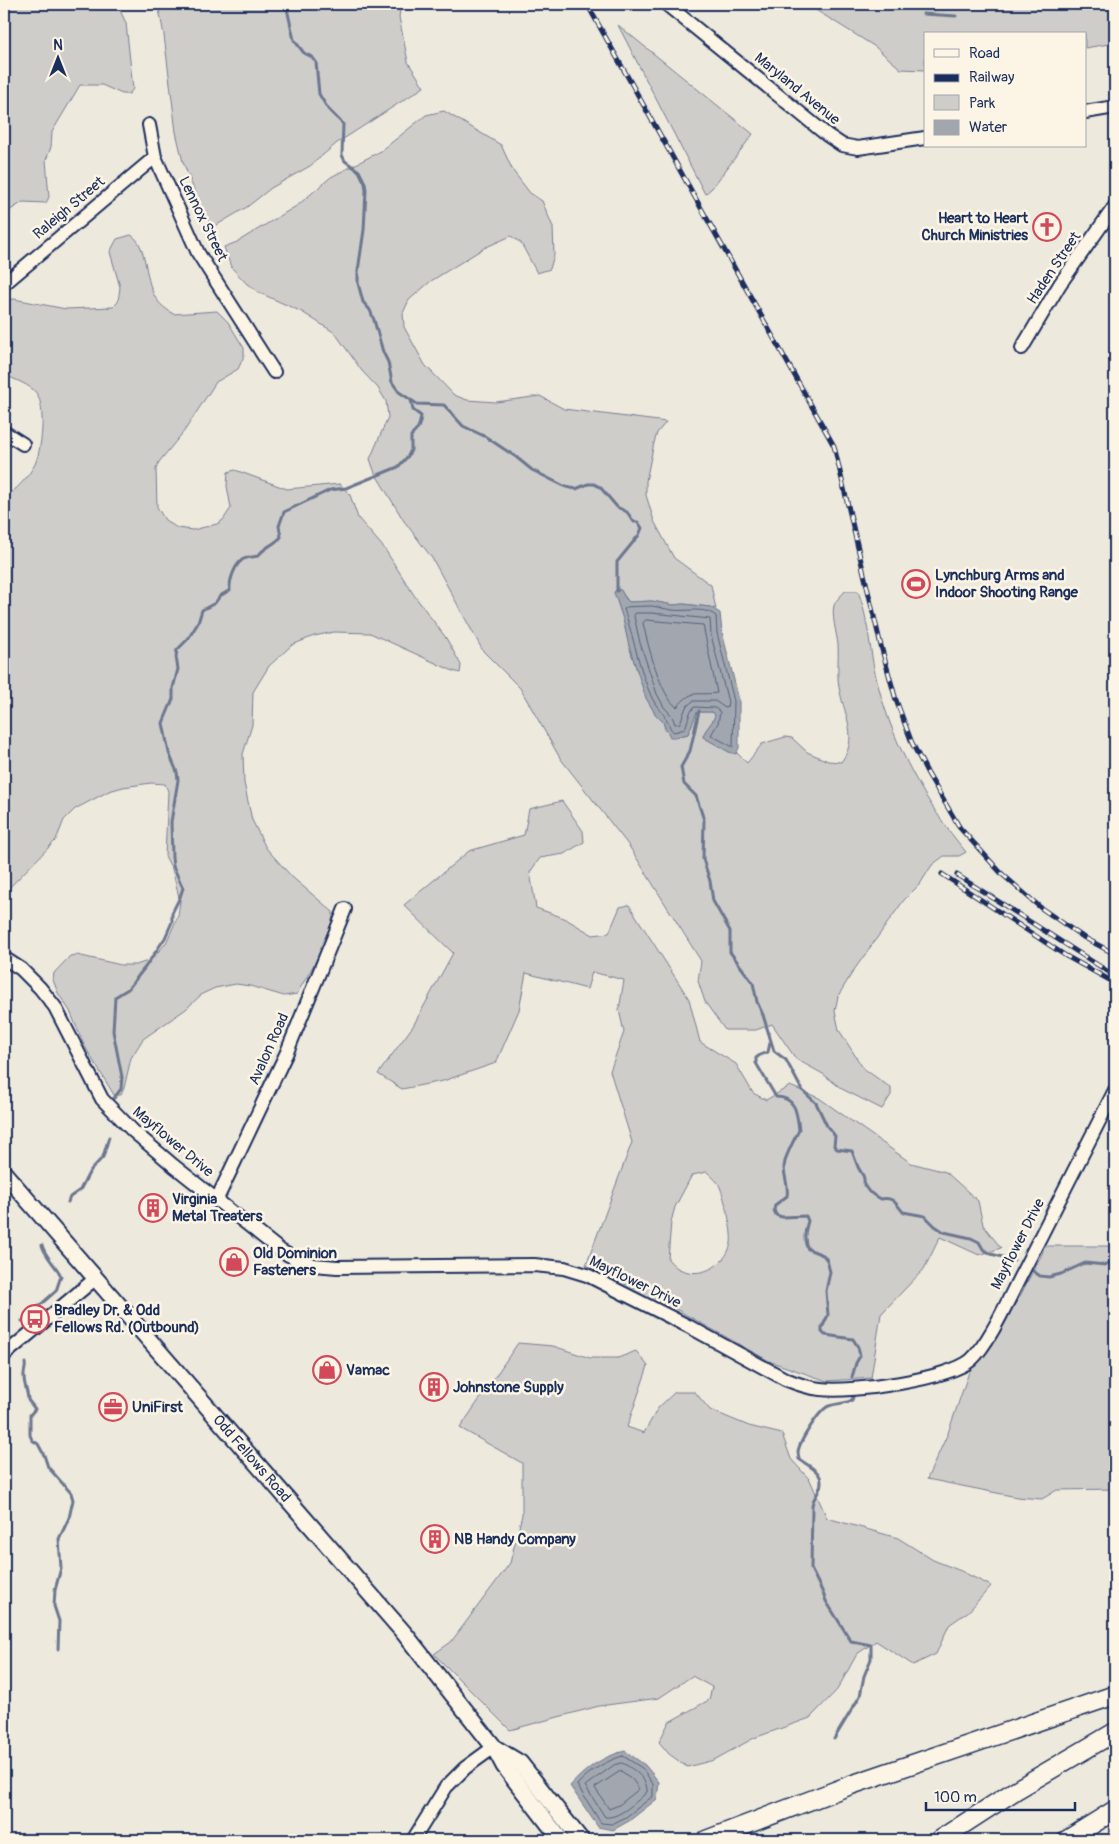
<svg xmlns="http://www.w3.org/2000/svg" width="1119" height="1844" font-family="Pangolin,sans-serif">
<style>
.green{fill:#cfcdca;stroke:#757e94;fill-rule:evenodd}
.water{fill:#a2a7af;stroke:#6c778f}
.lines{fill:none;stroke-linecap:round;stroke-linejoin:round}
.shore{stroke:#515f7e;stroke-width:1}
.stream{stroke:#6c778f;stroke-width:3}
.minor-casing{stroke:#1b2f5e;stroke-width:16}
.major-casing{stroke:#1b2f5e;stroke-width:19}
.highway-casing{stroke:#1b2f5e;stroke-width:21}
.minor{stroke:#fcf5e5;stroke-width:12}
.major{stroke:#fcf5e5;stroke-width:15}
.highway{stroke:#fcf5e5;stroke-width:18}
.rail-casing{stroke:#1b2f5e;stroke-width:5}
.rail{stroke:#fcf5e5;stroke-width:3;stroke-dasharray:9;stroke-linecap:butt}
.labels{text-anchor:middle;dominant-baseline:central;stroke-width:5;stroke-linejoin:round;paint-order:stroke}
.street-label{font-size:15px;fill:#1b2f5e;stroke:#fcf5e5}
.poi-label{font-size:15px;font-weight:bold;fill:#1b2f5e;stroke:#fcf5e5;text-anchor:start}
</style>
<rect width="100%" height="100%" fill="#eee9dd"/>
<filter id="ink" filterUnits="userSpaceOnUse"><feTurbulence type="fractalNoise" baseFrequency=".02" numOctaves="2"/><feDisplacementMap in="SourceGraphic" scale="10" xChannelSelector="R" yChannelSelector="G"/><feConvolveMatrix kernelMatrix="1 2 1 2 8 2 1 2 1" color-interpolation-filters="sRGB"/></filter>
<g filter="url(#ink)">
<path class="green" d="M4,4H117L126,23L133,89L129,94H122L102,85H80L52,132L51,147L46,160L49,197L46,203L23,202L4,214V224Z
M158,4H405L400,10L399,17L408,62L424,87L337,143L310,166L271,188L247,207L215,226L209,222L202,210L183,162L176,132L164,35Z
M806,4H1115V43L1085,48V34H925V70L901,69L874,46Z
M618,25L753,134L712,188L705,194Z
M444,111L501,145L513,171L530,193L542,201L553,227L554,255L550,269L537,273L521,243L511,236L484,248L431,281L409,300L403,313L404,327L425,365L454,395L467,400L496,402L540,396L564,409L666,422L657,433L654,443L646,481V495L654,521L674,558L711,585L716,609L710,607L684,604L673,605L652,601L629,602L620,590H616L614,592L623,619L629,646L646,698L656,715L663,722L665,730L676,737L688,734L697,712H713L715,715C713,724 704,729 703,737L729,752L737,753L747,763L762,744L785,737L792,738L807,752L828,761L841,762C859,739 845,716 840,692C836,676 839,661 838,645C837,634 830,612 835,603C837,599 842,595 845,591H858C870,623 869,653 878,685C894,746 925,803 966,852L959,856H944L932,865L920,884L904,900L854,970L838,996L835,1011L839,1030L863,1068L891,1088V1095L882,1109L842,1089L823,1074L796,1059L772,1024L756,1030H725L705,1002L698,981L701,961L629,846L560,758L520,688L483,651L432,558L404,521L375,473L370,459L388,417L386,401L378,388L362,371L335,333L302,312L260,293L247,284L231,267L224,247L237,242L298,205L331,177L381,151L426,115Z
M131,235C149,245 143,283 158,301C161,306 168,310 173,314L217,311L228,322L244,348V356L238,369L216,382L185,430L159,462L156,469L157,507L165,520L177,528L193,530L217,524L223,520L231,508L227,486L228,472L235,470L287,489L340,484L350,495L358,518L384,548L414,595L446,638L461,665L460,673L453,671L370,633L334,632L314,636L292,645L269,666L253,692L252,725L243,754L244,783L252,820L266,848L292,877L333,912C333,938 309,971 297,994L284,996L250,986L236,984L215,988L202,994L186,1009L143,1039L131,1058L124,1088L121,1095H114L84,1045L70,1011L58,993L53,980L54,973L70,956L77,955L121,965H136L151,960L166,943L178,916L180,901L172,869L165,856L168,791L165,784L151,783L123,787L109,791L75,809L64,820L56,840L4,893V497C16,491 27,478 34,466C42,452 46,408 37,394C31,385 14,379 4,375V300L14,299L66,309L113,307L118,302L120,287L110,252L117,239Z
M562,801L583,831L584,842L564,854L540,858L530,872L536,908L564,918L593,935L609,933L620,907L629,905L689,999L700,1042L736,1064L753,1093L766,1100L790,1086L819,1098L911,1163L946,1172L978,1201L983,1225L1001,1248L979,1255L940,1237L924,1269L881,1314L871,1378L827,1381L769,1361L665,1303L586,1265L632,1142L610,1071L624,1032L619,1010L624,980L592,972L587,989L526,973L519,1010L496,1063L443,1081L402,1089L378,1074L413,1026L453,953L404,905L469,851L524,835L529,809ZM707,1172C710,1175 715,1179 718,1183C724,1193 733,1232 731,1243C726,1267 697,1281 676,1267C673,1265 670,1261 668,1259L671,1222L675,1207L692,1175Z
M1044,1246H1115V1489L1057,1490L1042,1499L1017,1497L927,1479L948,1433L969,1372L985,1352L1020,1296L1042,1254Z
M518,1343L553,1346L590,1358H618L636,1351L648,1366L627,1427L644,1433L658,1408L675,1392H695L710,1410L749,1426L782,1434L791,1459L810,1480L827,1518L898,1538L933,1560L961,1571L991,1586L969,1611L949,1625L936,1654L913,1665L876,1641L857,1654L837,1690L810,1718L754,1738L714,1760L687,1767L669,1754L659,1742L669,1722L709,1700L712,1687L692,1676L659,1698L599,1706L510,1730L434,1654L451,1642L510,1563L522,1515V1463L460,1428Z"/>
<path class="water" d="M617,590H621L625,598L629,602L652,601L673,605L683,604L710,607L720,613L722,632L739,700V748L736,754L729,752L703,737C705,728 713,724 715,715L713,712H697L688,734L676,737H670L663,722L656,715L646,698L629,646L623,619L614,592Z
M625,1751L645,1765L659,1782L657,1799L629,1821L613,1830L598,1827L570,1786C585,1769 603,1756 625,1751Z"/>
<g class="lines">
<path class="shore" d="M652,606C659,607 665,609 672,610C686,612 704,606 716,616L717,633L734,701L733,747L711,735L718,723L720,712L715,708L694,707L690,713L685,729L674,732C669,729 670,725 667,720C663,712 656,707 652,698C639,670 634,638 624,609L627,607Z
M636,613H652L710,619L711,635L728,702L727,707L725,708L715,701H693L686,707L680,723L675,724L672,716L664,707L657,694L640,643L634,616Z
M646,620L703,625L717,693C694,696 694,688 677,707C661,698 647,642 643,623Z
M623,1756L642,1768L653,1784V1796L626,1817L612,1824L601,1823L577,1785C588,1772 607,1760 623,1756Z
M622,1763C633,1768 648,1779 647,1792C637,1801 619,1819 605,1817L585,1786L614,1765Z
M621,1771L632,1779L639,1789L619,1805L609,1809L595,1788Z"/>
<path class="stream" d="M286,4L294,40L304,53L312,57L316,62L319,94L328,109L343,124L342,155L345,161L359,171L365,183L366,190L364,230L358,271V283L363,302L370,310L374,320L383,352L388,362L392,382L399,392L417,404L444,405L463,426L486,437L516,457L532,470L566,487L576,489L588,484H594L600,487L617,507L627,512L634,522H638L642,528L639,535L617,562V591
M923,14L956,16
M699,711L690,751L681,767L684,784L696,796L704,820L703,859L710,881L713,901L730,931V952L753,983L757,1002L763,1015L774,1051L786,1060L802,1090L816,1103L827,1126L835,1136L834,1146L837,1149L852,1151C854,1156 856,1162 858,1167C862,1175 865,1175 864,1185L869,1192L881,1199C893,1196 896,1204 903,1212L925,1216L935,1226L944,1232L971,1238L979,1242L983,1249L991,1254L1014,1260
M770,1043L768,1052L760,1055L756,1058V1063L776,1097C796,1097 797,1113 799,1130C794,1141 785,1154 784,1167C784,1177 789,1186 787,1196L775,1205L774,1210L776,1215L782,1217L806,1216L808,1221C805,1231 803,1240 808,1249L823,1255L827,1260L830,1272L826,1291L828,1315L822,1328V1332L825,1335L853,1339L858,1347L860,1356L856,1363L852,1377
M114,1098L121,1089L122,1077L113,1031L115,997L128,989L146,966L165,938L172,922V913L180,897L183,888L173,866L172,857L171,822L178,780L177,772L169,753L163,723L173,699V688L178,669L176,657L177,650L188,639L198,623L202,610L215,603L220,596L230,590C229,582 234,566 242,560C246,557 253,557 258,556C264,547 274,545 281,537L279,526L284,512L330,490L346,488L398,467L408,456L411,450V436C418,430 420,425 421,416L413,410L411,400
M68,1202L70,1197L80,1190L90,1171L103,1157L109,1137
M1033,1271L1040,1276L1049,1277L1061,1274L1085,1263L1105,1265L1115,1258
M22,1321L56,1291L61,1276C56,1265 45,1257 42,1245
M25,1363C26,1369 24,1370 24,1375C23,1384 28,1391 28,1400L35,1409L30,1415V1435L32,1440L38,1444L44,1455L48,1467L71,1493L73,1500L69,1518L59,1539L61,1568L55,1590L54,1606L59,1621L58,1649
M834,1739L860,1696L864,1676L871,1659V1645L851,1641L826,1601L823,1593L811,1569L812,1505C813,1498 817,1496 819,1490C827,1473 810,1467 799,1459C799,1457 798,1454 798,1452C799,1442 820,1409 829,1406C837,1403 845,1404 852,1400L853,1397"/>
<defs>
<path id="minor" d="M666,4L827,135L842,145L858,148L925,138
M1085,112L1115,107
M149,125L155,157L198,253L274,372
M4,284L155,157
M1022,348L1060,284L1115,206
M4,432L23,444
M4,958L21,969L40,988L55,1007L102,1099L133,1131L174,1166L281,1251L300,1261L314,1265L337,1267L534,1265L564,1268L587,1275L688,1326L785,1379C797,1384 808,1388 821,1389C852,1393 949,1379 971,1360C989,1344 1009,1298 1021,1275C1052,1213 1084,1152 1115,1090
M217,1199L287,1052L345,909
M4,1355L96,1278
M413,1840L446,1787L465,1768L494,1747"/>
<g id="major">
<path id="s1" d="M4,1173L404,1633L494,1747L504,1766L561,1840"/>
<path d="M495,1748L520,1763L581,1840"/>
</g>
<path id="highway" d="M706,1840L848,1786L1115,1695
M939,1840L1016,1790L1115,1732
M1067,1840L1115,1810"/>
</defs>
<use href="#minor" class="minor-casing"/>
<use href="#major" class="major-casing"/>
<use href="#highway" class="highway-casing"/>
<use href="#minor" class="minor"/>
<use href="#major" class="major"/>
<use href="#highway" class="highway"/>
<defs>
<path id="rail" d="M587,4L834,446L881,646L896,700L912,743L928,774L960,828L1002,874L1041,908L1083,937L1115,954
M942,874L1066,956L1115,983
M957,875L1115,976"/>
</defs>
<use href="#rail" class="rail-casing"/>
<use href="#rail" class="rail"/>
</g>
</g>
<defs>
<symbol id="church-ring" viewBox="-11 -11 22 22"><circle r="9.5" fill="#fcf5e5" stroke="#d1495b" stroke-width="1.5"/><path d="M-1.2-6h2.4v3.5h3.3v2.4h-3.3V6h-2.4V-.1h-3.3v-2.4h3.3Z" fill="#d1495b"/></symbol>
<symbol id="stadium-ring" viewBox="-11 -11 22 22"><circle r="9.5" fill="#fcf5e5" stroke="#d1495b" stroke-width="1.5"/><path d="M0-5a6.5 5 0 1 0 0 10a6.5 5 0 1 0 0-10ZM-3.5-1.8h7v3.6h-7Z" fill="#d1495b"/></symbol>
<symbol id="building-ring" viewBox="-11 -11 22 22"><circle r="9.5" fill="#fcf5e5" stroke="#d1495b" stroke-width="1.5"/><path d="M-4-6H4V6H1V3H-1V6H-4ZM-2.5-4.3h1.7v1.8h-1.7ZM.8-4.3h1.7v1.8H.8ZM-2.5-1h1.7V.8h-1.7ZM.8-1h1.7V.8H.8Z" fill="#d1495b"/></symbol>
<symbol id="shop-ring" viewBox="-11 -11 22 22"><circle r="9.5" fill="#fcf5e5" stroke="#d1495b" stroke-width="1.5"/><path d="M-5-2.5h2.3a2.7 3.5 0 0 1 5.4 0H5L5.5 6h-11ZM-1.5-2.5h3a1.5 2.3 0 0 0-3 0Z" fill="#d1495b"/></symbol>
<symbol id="bus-ring" viewBox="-11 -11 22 22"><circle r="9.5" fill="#fcf5e5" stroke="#d1495b" stroke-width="1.5"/><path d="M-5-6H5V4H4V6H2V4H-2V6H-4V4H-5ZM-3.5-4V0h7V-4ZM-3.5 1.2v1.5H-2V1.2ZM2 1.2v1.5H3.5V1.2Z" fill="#d1495b"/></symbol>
<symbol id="office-ring" viewBox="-11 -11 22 22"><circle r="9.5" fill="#fcf5e5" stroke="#d1495b" stroke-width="1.5"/><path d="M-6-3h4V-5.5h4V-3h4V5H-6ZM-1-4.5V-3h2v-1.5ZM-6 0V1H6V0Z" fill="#d1495b"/></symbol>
</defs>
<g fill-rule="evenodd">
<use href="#church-ring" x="1031" y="211" width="32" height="32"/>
<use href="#stadium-ring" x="900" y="568" width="32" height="32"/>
<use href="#building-ring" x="137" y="1192" width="32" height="32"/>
<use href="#shop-ring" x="218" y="1246" width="32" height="32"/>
<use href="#bus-ring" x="19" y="1303" width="32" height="32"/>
<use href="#shop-ring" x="311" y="1354" width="32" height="32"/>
<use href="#building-ring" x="418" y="1371" width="32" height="32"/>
<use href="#office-ring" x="97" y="1391" width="32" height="32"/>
<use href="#building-ring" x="419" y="1523" width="32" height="32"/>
</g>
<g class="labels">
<g class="street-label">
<text transform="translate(797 89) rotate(39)">Maryland Avenue</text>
<text transform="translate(69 208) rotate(-40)">Raleigh Street</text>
<text transform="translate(203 219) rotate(64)">Lennox Street</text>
<text transform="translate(1054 268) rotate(-56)">Haden Street</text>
<text transform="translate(269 1049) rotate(-66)">Avalon Road</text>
<text transform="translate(173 1142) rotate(40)">Mayflower Drive</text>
<text transform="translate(1018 1244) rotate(-63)">Mayflower Drive</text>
<text transform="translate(635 1282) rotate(26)">Mayflower Drive</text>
<text stroke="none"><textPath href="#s1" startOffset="378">Odd Fellows Road</textPath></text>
</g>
<g class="poi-label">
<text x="1028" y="218" text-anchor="end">Heart to Heart<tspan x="1028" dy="17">Church Ministries</tspan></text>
<text x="935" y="575">Lynchburg Arms and<tspan x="935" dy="17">Indoor Shooting Range</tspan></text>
<text x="172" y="1199">Virginia<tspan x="172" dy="17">Metal Treaters</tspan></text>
<text x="253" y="1253">Old Dominion<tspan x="253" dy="17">Fasteners</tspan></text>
<text x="54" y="1310">Bradley Dr. &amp; Odd<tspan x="54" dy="17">Fellows Rd. (Outbound)</tspan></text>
<text x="346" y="1370">Vamac</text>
<text x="453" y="1387">Johnstone Supply</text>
<text x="132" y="1407">UniFirst</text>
<text x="454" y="1539">NB Handy Company</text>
</g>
</g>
<rect width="1119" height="1844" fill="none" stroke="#fcf5e5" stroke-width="20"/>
<rect x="10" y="10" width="1099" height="1824" fill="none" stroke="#1b2f5e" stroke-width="2" filter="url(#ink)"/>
<rect x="924" y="32" width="162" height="115" fill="#fcf5e5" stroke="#a2a6af"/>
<rect x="934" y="49" width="25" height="8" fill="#fcf5e5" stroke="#a2a6af"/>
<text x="969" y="58" font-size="15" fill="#1b2f5e">Road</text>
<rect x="934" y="74" width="25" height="8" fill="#1b2f5e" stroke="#a2a6af"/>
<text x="969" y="82" font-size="15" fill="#1b2f5e">Railway</text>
<rect x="934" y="95" width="25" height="15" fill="#cfcdca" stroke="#a2a6af"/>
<text x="969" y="108" font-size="15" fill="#1b2f5e">Park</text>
<rect x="934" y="120" width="25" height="15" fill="#a2a7af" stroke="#a2a6af"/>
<text x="969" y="132" font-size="15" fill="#1b2f5e">Water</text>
<g transform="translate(58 58)" stroke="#fcf5e5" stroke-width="4" paint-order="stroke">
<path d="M0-4L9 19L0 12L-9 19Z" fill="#1b2f5e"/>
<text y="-8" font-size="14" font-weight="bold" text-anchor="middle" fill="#1b2f5e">N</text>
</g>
<path d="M926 1802v8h149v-8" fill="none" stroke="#1b2f5e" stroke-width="2.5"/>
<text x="934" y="1802" font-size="15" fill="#1b2f5e" stroke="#fcf5e5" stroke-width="4" paint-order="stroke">100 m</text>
</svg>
